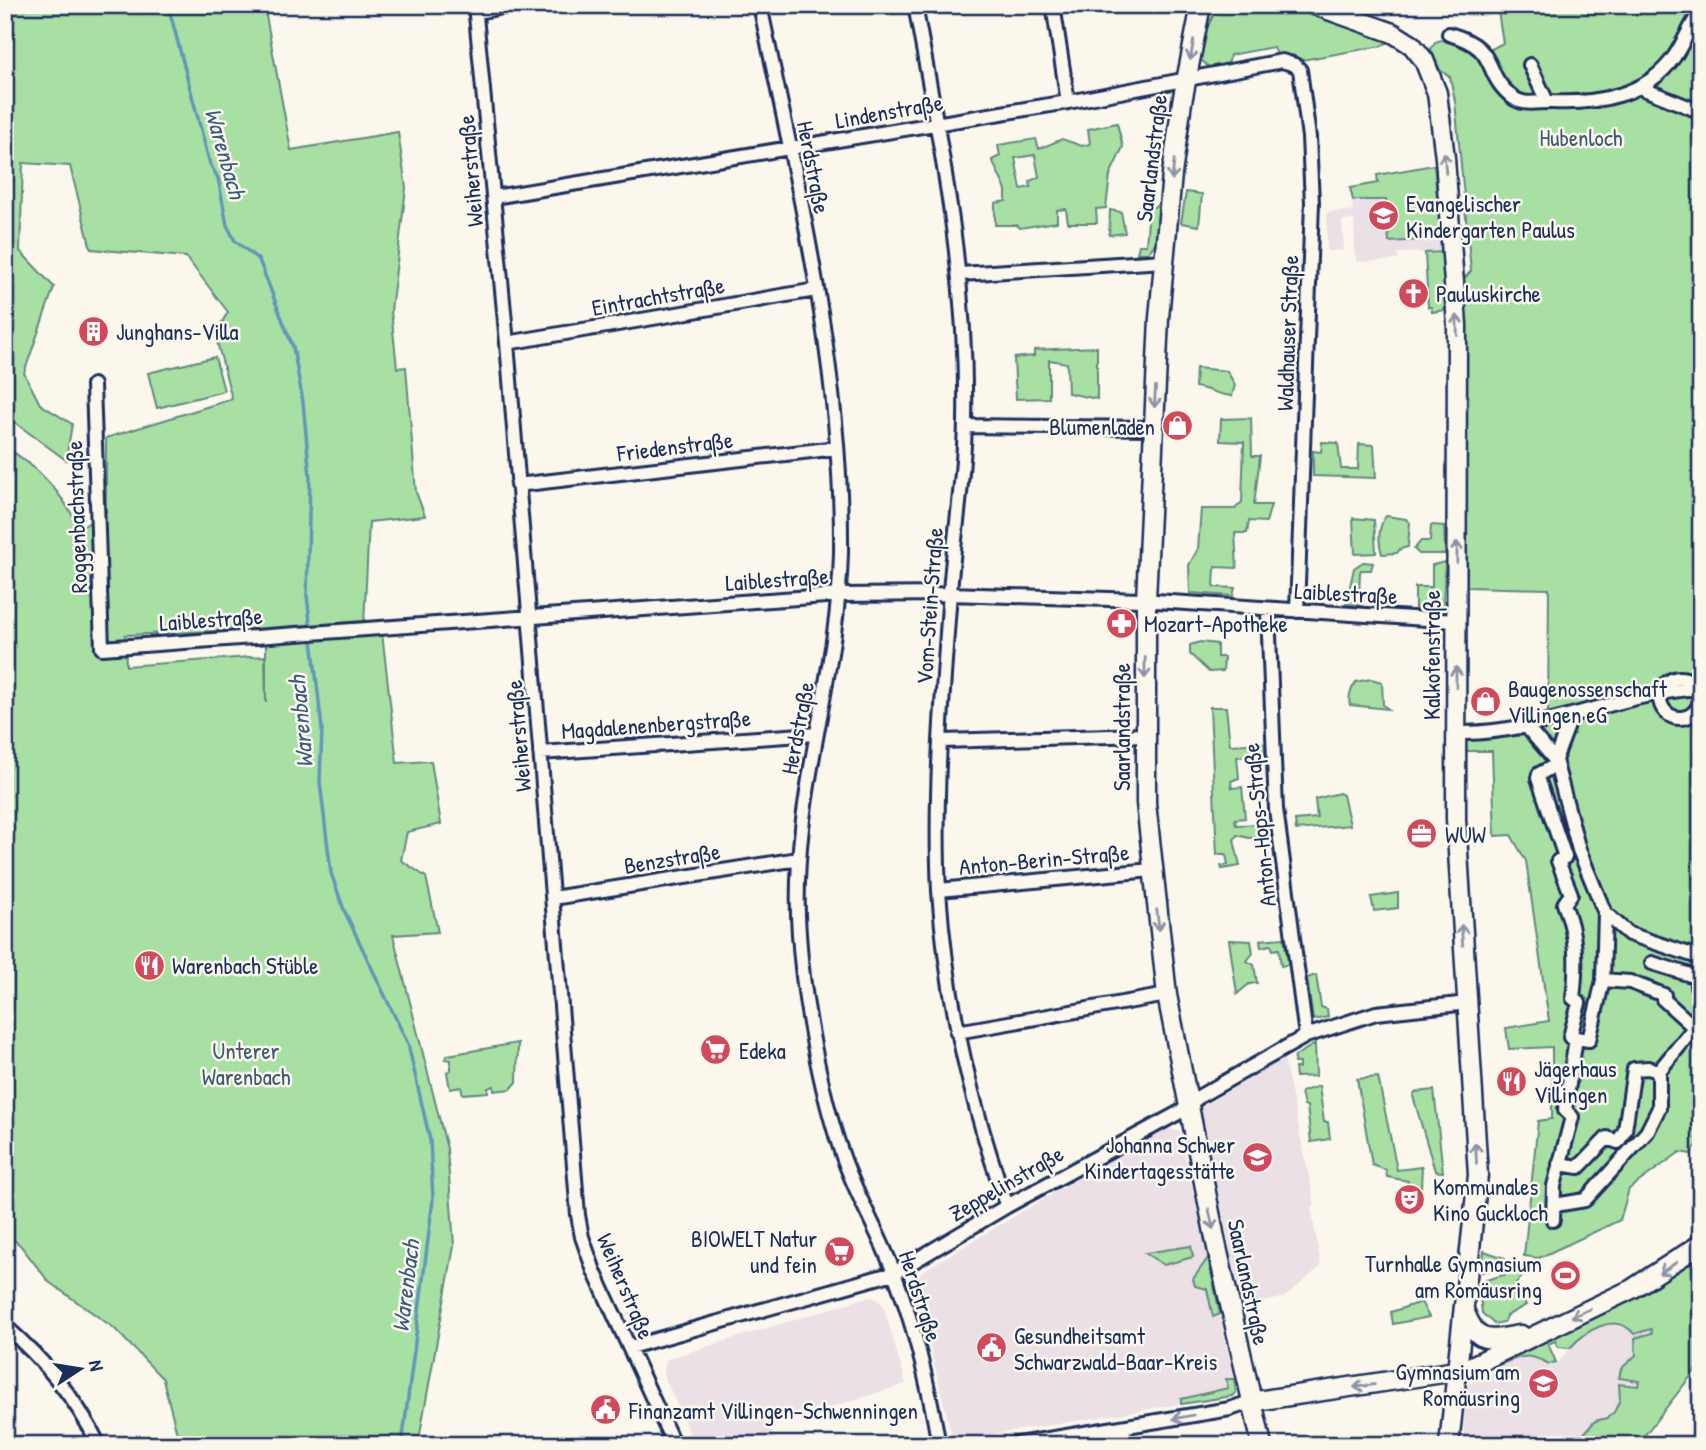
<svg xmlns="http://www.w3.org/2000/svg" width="1706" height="1450" font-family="'Patrick Hand',sans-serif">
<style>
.built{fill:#eae0e6}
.green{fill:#a8e0a4;stroke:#628881;stroke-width:2;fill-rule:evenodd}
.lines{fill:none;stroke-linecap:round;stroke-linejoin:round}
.stream{stroke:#6296b8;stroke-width:3.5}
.street-casing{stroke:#1b2f5e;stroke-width:18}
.secondary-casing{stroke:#1b2f5e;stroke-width:23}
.street{stroke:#fbf7ec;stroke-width:12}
.secondary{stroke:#fbf7ec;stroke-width:18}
.oneway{stroke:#8b93a5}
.labels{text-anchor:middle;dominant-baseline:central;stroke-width:5;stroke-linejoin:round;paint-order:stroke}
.street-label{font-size:23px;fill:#1b2f5e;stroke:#fbf7ec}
.park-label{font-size:23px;fill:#3e5b70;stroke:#fbf7ec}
.poi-label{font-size:23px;fill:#1b2f5e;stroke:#fbf7ec;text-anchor:start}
.water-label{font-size:24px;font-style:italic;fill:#395a84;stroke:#fbf7ec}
</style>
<rect width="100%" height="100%" fill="#fbf7ec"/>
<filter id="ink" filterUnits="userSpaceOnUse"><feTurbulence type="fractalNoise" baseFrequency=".0143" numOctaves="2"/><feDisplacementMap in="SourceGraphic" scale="14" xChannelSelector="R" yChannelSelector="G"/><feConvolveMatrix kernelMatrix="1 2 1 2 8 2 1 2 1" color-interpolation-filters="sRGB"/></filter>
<g filter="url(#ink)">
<path class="built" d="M1434,165L1443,252L1398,253V260L1356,262L1354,220H1342L1344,250L1327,251V212L1353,211L1350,188L1378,183L1377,175Z
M1284,1058L1315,1206L1311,1208L1321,1266L1285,1297L1243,1307L1200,1108Z
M1165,1127L1180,1132L1236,1388L1230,1396L956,1440L952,1436L915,1286L921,1272Z
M868,1297L877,1299L883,1305L906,1384L771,1426L776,1445H695L663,1374L667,1359Z
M1614,1323L1651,1329L1652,1333L1638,1347L1631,1363L1639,1381L1638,1386L1620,1400L1607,1418L1595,1421L1574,1445H1463L1466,1385L1497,1371L1496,1366L1525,1356H1538L1549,1364L1559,1362L1578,1339L1591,1330Z"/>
<path class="green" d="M5,5H264L291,150L398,132L406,188L391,311L397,368L406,367L416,492L425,516L369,522L364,625L125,635L126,666L265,656L266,703V642L382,633L397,763L431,761L441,824L407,832L401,860L426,877L438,932L393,935L447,1149L454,1246L418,1445H180L163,1379L114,1328L49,1282L20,1245L5,1233V439L6,448C37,465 65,496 79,529L106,512V438L232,399L215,334L228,312L186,257L91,249L70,166L23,163L20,251L54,287L24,373L40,404L72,424L66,460L10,419L5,403Z
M1218,5H1294L1391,41L1381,46L1302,60L1293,55L1279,57L1273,47L1230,55L1228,66L1211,69L1200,59L1203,37Z
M1497,5H1701V1140L1690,1154L1680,1152L1629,1189L1620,1220L1539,1258L1524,1256L1538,1121L1552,1119V1047L1509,1049L1506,1028L1549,1021L1526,861L1511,835L1495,836L1492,751H1465L1464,738L1548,714L1549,589L1466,587L1463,280L1471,271L1455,101L1450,77L1440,70L1431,49L1435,42L1448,38L1486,52L1503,43Z
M1117,123L1123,147L1110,175L1106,208L1096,209L1097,223H1068L1066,209L1057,210V222L1020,228L1017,225H995V203L1006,201V190L992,160L1000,156L998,145L1036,139L1039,149L1062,139L1082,146L1090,144L1088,129ZM1035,155L1039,177L1030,181L1031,187L1021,189L1015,158Z
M1434,165L1441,239L1389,242L1386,200H1353L1350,188L1378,183L1377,175Z
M1186,192L1202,194L1199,226L1181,223Z
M1158,205L1157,241L1148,253H1137L1139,245H1146L1149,209Z
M1110,210L1121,212L1125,233L1109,235Z
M1443,252L1445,310L1432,312L1431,307H1428L1425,253Z
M1097,347V399L1068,393L1067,363L1049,360V398L1016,399L1014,358L1034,356V350Z
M215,357L224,391L157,408L148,373Z
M1196,368L1227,371L1235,385L1232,396C1218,395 1209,389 1195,387Z
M1251,418L1252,456H1260L1254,505H1271L1266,522L1249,521L1247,533H1235L1237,568L1215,567L1214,587L1235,588L1233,596L1190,593L1189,565L1198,549L1201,509H1235L1242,502L1244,442L1220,441L1221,419Z
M1322,442L1338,443L1341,469H1358L1359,444L1374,445L1376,478L1313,476V451L1321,452Z
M1386,516L1406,519L1410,523L1408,547L1400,549L1397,553L1382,554C1378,542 1378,526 1386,516Z
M1353,518L1374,520L1376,553L1355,554Z
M1431,525L1444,526L1445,554H1419L1414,549L1421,541H1430Z
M1363,562L1373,563L1371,570H1361L1360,572L1359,596L1364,597L1361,605L1346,604L1354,568Z
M1445,562L1443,608H1415V587H1432V565Z
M1200,642L1217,644V657H1224L1223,671L1209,672L1190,654V645Z
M1371,679L1382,682L1383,705L1388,709L1350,705C1348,697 1351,688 1356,682Z
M1210,707H1226L1230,745L1265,743V755L1237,757L1239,778L1231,781L1232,788L1242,787L1245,818L1235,819L1236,825L1271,824L1272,836L1249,838L1237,835L1234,840L1240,866L1222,869L1221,866L1228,865L1226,854H1217Z
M1339,793L1343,795L1350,825L1296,830L1295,820L1317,818L1315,799Z
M1398,893V908L1374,911L1371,897Z
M1284,938L1289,964L1281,966L1279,949L1273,950L1271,945L1261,947L1260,940Z
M1229,940L1251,941L1253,953L1247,961L1254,965L1257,983L1249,984L1237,994Z
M1316,975L1321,1007L1327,1009L1328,1017L1313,1020L1307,978Z
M518,1043L517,1082L511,1089L494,1091V1086L488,1088V1092L463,1094L461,1087L450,1089L447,1072L451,1070V1060L445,1059L448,1055Z
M1315,1044L1316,1076L1296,1077L1295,1068H1299V1063H1294L1295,1056Z
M1378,1077L1397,1170L1422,1167L1421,1188L1407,1185L1408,1181L1387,1177L1386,1170L1372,1165L1357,1079Z
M1319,1086L1324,1122H1328L1330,1139L1311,1142L1307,1106H1304L1301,1092Z
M1434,1090L1443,1172L1435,1171L1413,1096L1415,1092Z
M1191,1246L1193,1257L1164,1265L1145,1253Z
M1484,1251L1505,1258L1507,1261L1504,1262L1508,1266L1482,1272Z
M1701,1252V1363L1637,1445H1574L1595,1421L1607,1418L1614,1412L1620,1400L1619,1384L1638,1386L1639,1381L1619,1378L1621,1369L1636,1355L1635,1338L1652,1333L1651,1329L1634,1334C1616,1311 1585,1331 1570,1348L1558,1347L1555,1341L1548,1344L1556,1362L1549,1364C1525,1351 1521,1357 1496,1366L1650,1290Z
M1208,1258L1220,1314L1213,1317L1207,1289L1195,1286L1193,1279Z
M1521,1270L1523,1275L1516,1284L1526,1305L1506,1316L1504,1322L1494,1324L1482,1313L1479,1287L1485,1286L1486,1280Z
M1421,1302L1429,1317L1393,1324L1391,1312Z
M1226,1379H1234L1236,1392L1232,1396L1181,1404V1399L1228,1388Z"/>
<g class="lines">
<path class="stream" d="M168,5L210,164L218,178L227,225L235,241L259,260L293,347L303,402L310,477L307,595L322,729L320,782L331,873L344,910L408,1044L430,1140L433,1200L402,1445"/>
<defs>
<path id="street" d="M475,5L507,343L578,1215L582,1237L594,1271L674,1445
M760,5C797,184 843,369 841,553C838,682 789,804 799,934C803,998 820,1090 841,1151C855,1194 879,1232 894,1273C915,1327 929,1388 939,1445
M915,5C941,147 968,276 965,422C964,479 954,536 950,592C943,689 934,794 939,891C946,999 971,1104 1007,1206
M1053,5L1068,102
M477,12L513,5
M1699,16L1701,61
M1449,34C1501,49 1481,71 1511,96C1523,107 1538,101 1552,102C1596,104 1647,96 1674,57C1684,42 1691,25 1701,10
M1530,65L1547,102
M1641,88L1701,112
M494,197L1068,102L1282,61L1295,65L1300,70L1309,137L1312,203L1297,611
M961,274L1164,261
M507,343L816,290
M93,385L102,648L839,595L950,594L1141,600L1456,621
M965,426L1153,428
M517,485L837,448
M1268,610L1276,809L1306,1036
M1660 698a20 20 0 1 1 40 0a20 20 0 1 1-40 0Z
M1572,715L1555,760L1579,850L1605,913L1629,934L1701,958
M1526,726L1555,760
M1464,733C1545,732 1620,693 1701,688
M942,741L1145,735
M540,753L816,734
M939,890L1152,870
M553,898L798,859
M1652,963L1700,978L1697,986L1701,987
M1603,980L1630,982L1664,995L1663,999L1695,1028
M957,1032L1167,995
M1576,1038L1589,1040L1603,980L1605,913
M1559,1164L1579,1167L1607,1138L1618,1142L1625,1130L1634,1069L1648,1068L1659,1071
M1555,1205L1585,1200L1647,1132L1659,1108V1071L1701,1019
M1553,1220L1554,1186L1572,1117L1565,1110L1576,1038L1570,1037L1579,1003L1573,998C1577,965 1577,935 1564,904L1571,894L1558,861L1565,857L1538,778L1539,774L1556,765
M5,1326C45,1361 75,1397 99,1445
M630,1347L894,1273L1007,1206L1182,1111L1200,1096L1306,1036L1376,1013L1468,1003
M1123,1428L1127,1445
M1012,1445L1230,1409L1250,1402"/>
<path id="secondary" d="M1201,5L1182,102L1172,174L1159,318L1146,600V803L1167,995L1216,1243L1262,1445
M1314,5L1393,33L1412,45L1424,60L1437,93L1445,158L1457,325L1456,819L1478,1175L1449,1445
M1464,1310C1479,1348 1489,1339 1521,1335
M1250,1402L1463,1370L1632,1289L1701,1244"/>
</defs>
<use href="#street" class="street-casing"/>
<use href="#secondary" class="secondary-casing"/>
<use href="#street" class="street"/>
<use href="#secondary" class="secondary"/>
</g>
<defs><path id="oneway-shaft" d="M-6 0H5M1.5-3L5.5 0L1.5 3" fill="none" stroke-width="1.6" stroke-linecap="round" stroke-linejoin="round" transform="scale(1.75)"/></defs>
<g class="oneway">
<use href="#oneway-shaft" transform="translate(1192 50) rotate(100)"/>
<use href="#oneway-shaft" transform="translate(1445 163) rotate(-95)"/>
<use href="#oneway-shaft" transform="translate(1173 170) rotate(97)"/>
<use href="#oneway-shaft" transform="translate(1457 325) rotate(-92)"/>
<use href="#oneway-shaft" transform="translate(1155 397) rotate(93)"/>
<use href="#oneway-shaft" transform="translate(1457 552) rotate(-89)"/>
<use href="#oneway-shaft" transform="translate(1145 668) rotate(91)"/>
<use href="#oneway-shaft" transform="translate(1456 677) rotate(-90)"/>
<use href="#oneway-shaft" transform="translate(1158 920) rotate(83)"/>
<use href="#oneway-shaft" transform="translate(1462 935) rotate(-94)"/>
<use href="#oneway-shaft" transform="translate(1476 1153) rotate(-93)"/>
<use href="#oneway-shaft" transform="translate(1211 1219) rotate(78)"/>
<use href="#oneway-shaft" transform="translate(1668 1268) rotate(147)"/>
<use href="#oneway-shaft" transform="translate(1581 1313) rotate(156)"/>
<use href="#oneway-shaft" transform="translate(1364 1386) rotate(172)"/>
<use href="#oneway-shaft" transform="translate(1183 1417) rotate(170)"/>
</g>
</g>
<defs>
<symbol id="school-disc" viewBox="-11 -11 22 22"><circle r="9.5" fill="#d1495b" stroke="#fbf7ec"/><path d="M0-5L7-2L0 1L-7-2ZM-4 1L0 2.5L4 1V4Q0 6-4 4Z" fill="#fff"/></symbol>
<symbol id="church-disc" viewBox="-11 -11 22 22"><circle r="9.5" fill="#d1495b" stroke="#fbf7ec"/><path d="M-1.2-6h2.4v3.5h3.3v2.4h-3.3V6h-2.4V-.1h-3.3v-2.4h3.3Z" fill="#fff"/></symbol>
<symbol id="building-disc" viewBox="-11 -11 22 22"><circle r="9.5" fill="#d1495b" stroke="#fbf7ec"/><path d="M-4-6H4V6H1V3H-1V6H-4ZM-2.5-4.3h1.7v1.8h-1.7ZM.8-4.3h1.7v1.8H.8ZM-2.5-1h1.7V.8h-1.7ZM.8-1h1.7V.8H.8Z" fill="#fff"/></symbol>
<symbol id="shop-disc" viewBox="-11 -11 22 22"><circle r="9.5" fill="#d1495b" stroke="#fbf7ec"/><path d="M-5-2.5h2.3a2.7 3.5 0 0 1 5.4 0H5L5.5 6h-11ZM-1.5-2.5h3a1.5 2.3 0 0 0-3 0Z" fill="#fff"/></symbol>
<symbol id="pharmacy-disc" viewBox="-11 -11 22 22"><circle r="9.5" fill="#d1495b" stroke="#fbf7ec"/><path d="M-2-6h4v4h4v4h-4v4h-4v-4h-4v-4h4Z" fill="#fff"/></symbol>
<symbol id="office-disc" viewBox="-11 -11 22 22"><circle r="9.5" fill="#d1495b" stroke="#fbf7ec"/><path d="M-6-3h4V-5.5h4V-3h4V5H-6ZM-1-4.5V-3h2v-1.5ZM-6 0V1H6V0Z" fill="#fff"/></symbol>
<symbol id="restaurant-disc" viewBox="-11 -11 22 22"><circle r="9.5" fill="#d1495b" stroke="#fbf7ec"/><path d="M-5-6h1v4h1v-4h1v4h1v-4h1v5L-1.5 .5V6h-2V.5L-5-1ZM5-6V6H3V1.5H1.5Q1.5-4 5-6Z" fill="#fff"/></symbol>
<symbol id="supermarket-disc" viewBox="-11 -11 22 22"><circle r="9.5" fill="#d1495b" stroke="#fbf7ec"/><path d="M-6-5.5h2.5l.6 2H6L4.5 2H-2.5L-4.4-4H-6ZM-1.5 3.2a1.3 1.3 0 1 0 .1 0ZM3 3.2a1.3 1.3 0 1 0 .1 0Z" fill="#fff"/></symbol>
<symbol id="theatre-disc" viewBox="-11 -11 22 22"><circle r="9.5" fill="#d1495b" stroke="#fbf7ec"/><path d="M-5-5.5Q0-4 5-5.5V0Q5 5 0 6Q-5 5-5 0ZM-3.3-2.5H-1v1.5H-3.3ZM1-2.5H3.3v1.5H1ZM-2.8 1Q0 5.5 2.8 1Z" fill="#fff"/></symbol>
<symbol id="stadium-disc" viewBox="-11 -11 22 22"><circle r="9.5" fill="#d1495b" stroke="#fbf7ec"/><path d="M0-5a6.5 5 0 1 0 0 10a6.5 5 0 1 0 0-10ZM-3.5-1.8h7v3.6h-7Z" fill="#fff"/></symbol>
<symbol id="civic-disc" viewBox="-11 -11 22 22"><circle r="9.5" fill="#d1495b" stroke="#fbf7ec"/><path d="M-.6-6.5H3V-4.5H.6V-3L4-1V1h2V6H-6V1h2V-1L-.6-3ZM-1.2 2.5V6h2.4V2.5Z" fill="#fff"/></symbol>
</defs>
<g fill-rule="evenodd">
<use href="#school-disc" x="1366" y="198" width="35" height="35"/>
<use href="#church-disc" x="1396" y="276" width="35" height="35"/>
<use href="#building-disc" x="76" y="314" width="35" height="35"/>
<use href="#shop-disc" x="1160" y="408" width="35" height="35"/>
<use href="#pharmacy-disc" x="1104" y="606" width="35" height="35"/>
<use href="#shop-disc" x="1468" y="684" width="35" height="35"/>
<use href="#office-disc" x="1404" y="816" width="35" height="35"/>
<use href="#restaurant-disc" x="132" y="948" width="35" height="35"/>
<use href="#supermarket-disc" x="698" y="1032" width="35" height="35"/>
<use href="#restaurant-disc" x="1494" y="1064" width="35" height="35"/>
<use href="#school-disc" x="1240" y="1140" width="35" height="35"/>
<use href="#theatre-disc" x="1392" y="1182" width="35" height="35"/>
<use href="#supermarket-disc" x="822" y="1234" width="35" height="35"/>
<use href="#stadium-disc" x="1548" y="1258" width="35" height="35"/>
<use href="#civic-disc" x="974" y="1330" width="35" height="35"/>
<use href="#school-disc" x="1526" y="1366" width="35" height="35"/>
<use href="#civic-disc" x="588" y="1392" width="35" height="35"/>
</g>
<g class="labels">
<g class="street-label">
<text transform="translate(889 111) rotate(-10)">Lindenstraße</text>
<text transform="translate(1151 158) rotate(-83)">Saarlandstraße</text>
<text transform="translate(814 167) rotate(79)">Herdstraße</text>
<text transform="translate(470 171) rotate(-95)">Weiherstraße</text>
<text transform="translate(658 296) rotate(-10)">Eintrachtstraße</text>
<text transform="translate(1287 333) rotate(-88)">Waldhauser Straße</text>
<text transform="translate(675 446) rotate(-7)">Friedenstraße</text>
<text transform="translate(76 517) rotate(-92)">Roggenbachstraße</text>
<text transform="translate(777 579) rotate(-4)">Laiblestraße</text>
<text transform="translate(1346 593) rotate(3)">Laiblestraße</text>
<text transform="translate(929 606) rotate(-86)">Vom-Stein-Straße</text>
<text transform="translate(211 619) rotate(-4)">Laiblestraße</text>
<text transform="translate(1431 655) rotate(-90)">Kalkofenstraße</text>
<text transform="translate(656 724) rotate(-4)">Magdalenenbergstraße</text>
<text transform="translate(1121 727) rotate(-90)">Saarlandstraße</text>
<text transform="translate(797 728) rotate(-79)">Herdstraße</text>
<text transform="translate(518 736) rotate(-95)">Weiherstraße</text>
<text transform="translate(1259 825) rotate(-96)">Anton-Hops-Straße</text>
<text transform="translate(672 858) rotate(-9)">Benzstraße</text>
<text transform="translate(1044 859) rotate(-5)">Anton-Berin-Straße</text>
<text transform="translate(1006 1183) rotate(-30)">Zeppelinstraße</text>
<text transform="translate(1249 1282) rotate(78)">Saarlandstraße</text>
<text transform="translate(626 1286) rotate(67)">Weiherstraße</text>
<text transform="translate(921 1296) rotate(72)">Herdstraße</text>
</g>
<g class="park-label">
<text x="1581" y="137">Hubenloch</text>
<text x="246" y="1050">Unterer<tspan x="246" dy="26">Warenbach</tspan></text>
</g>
<g class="poi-label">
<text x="1406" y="203">Evangelischer<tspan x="1406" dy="26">Kindergarten Paulus</tspan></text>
<text x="1436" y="293">Pauluskirche</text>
<text x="116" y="331">Junghans-Villa</text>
<text x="1155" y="426" text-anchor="end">Blumenladen</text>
<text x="1144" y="623">Mozart-Apotheke</text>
<text x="1508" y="688">Baugenossenschaft<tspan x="1508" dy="26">Villingen eG</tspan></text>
<text x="1445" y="834">WUW</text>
<text x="172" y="965">Warenbach Stüble</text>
<text x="739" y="1050">Edeka</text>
<text x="1534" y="1068">Jägerhaus<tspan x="1534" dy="26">Villingen</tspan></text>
<text x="1235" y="1144" text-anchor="end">Johanna Schwer<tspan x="1235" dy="26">Kindertagesstätte</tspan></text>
<text x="1433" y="1186">Kommunales<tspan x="1433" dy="26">Kino Guckloch</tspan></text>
<text x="817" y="1238" text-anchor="end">BIOWELT Natur<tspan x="817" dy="26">und fein</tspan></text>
<text x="1542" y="1263" text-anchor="end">Turnhalle Gymnasium<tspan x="1542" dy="26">am Romäusring</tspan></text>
<text x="1014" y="1335">Gesundheitsamt<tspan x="1014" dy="26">Schwarzwald-Baar-Kreis</tspan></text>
<text x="1520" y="1371" text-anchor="end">Gymnasium am<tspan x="1520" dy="26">Romäusring</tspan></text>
<text x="629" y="1410">Finanzamt Villingen-Schwenningen</text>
</g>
<g class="water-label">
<text transform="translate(226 153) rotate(74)">Warenbach</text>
<text transform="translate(300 722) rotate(-95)">Warenbach</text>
<text transform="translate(405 1286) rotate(-83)">Warenbach</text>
</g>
</g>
<rect width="1706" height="1450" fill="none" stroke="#fbf7ec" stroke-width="28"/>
<rect x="14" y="14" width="1678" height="1422" fill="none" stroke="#1b2f5e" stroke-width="2.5" filter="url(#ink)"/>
<g transform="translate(80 1369) rotate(78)" stroke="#fbf7ec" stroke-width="5" paint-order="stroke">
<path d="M0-5L12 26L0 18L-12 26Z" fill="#1b2f5e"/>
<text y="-10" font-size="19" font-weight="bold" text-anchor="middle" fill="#1b2f5e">N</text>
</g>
</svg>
